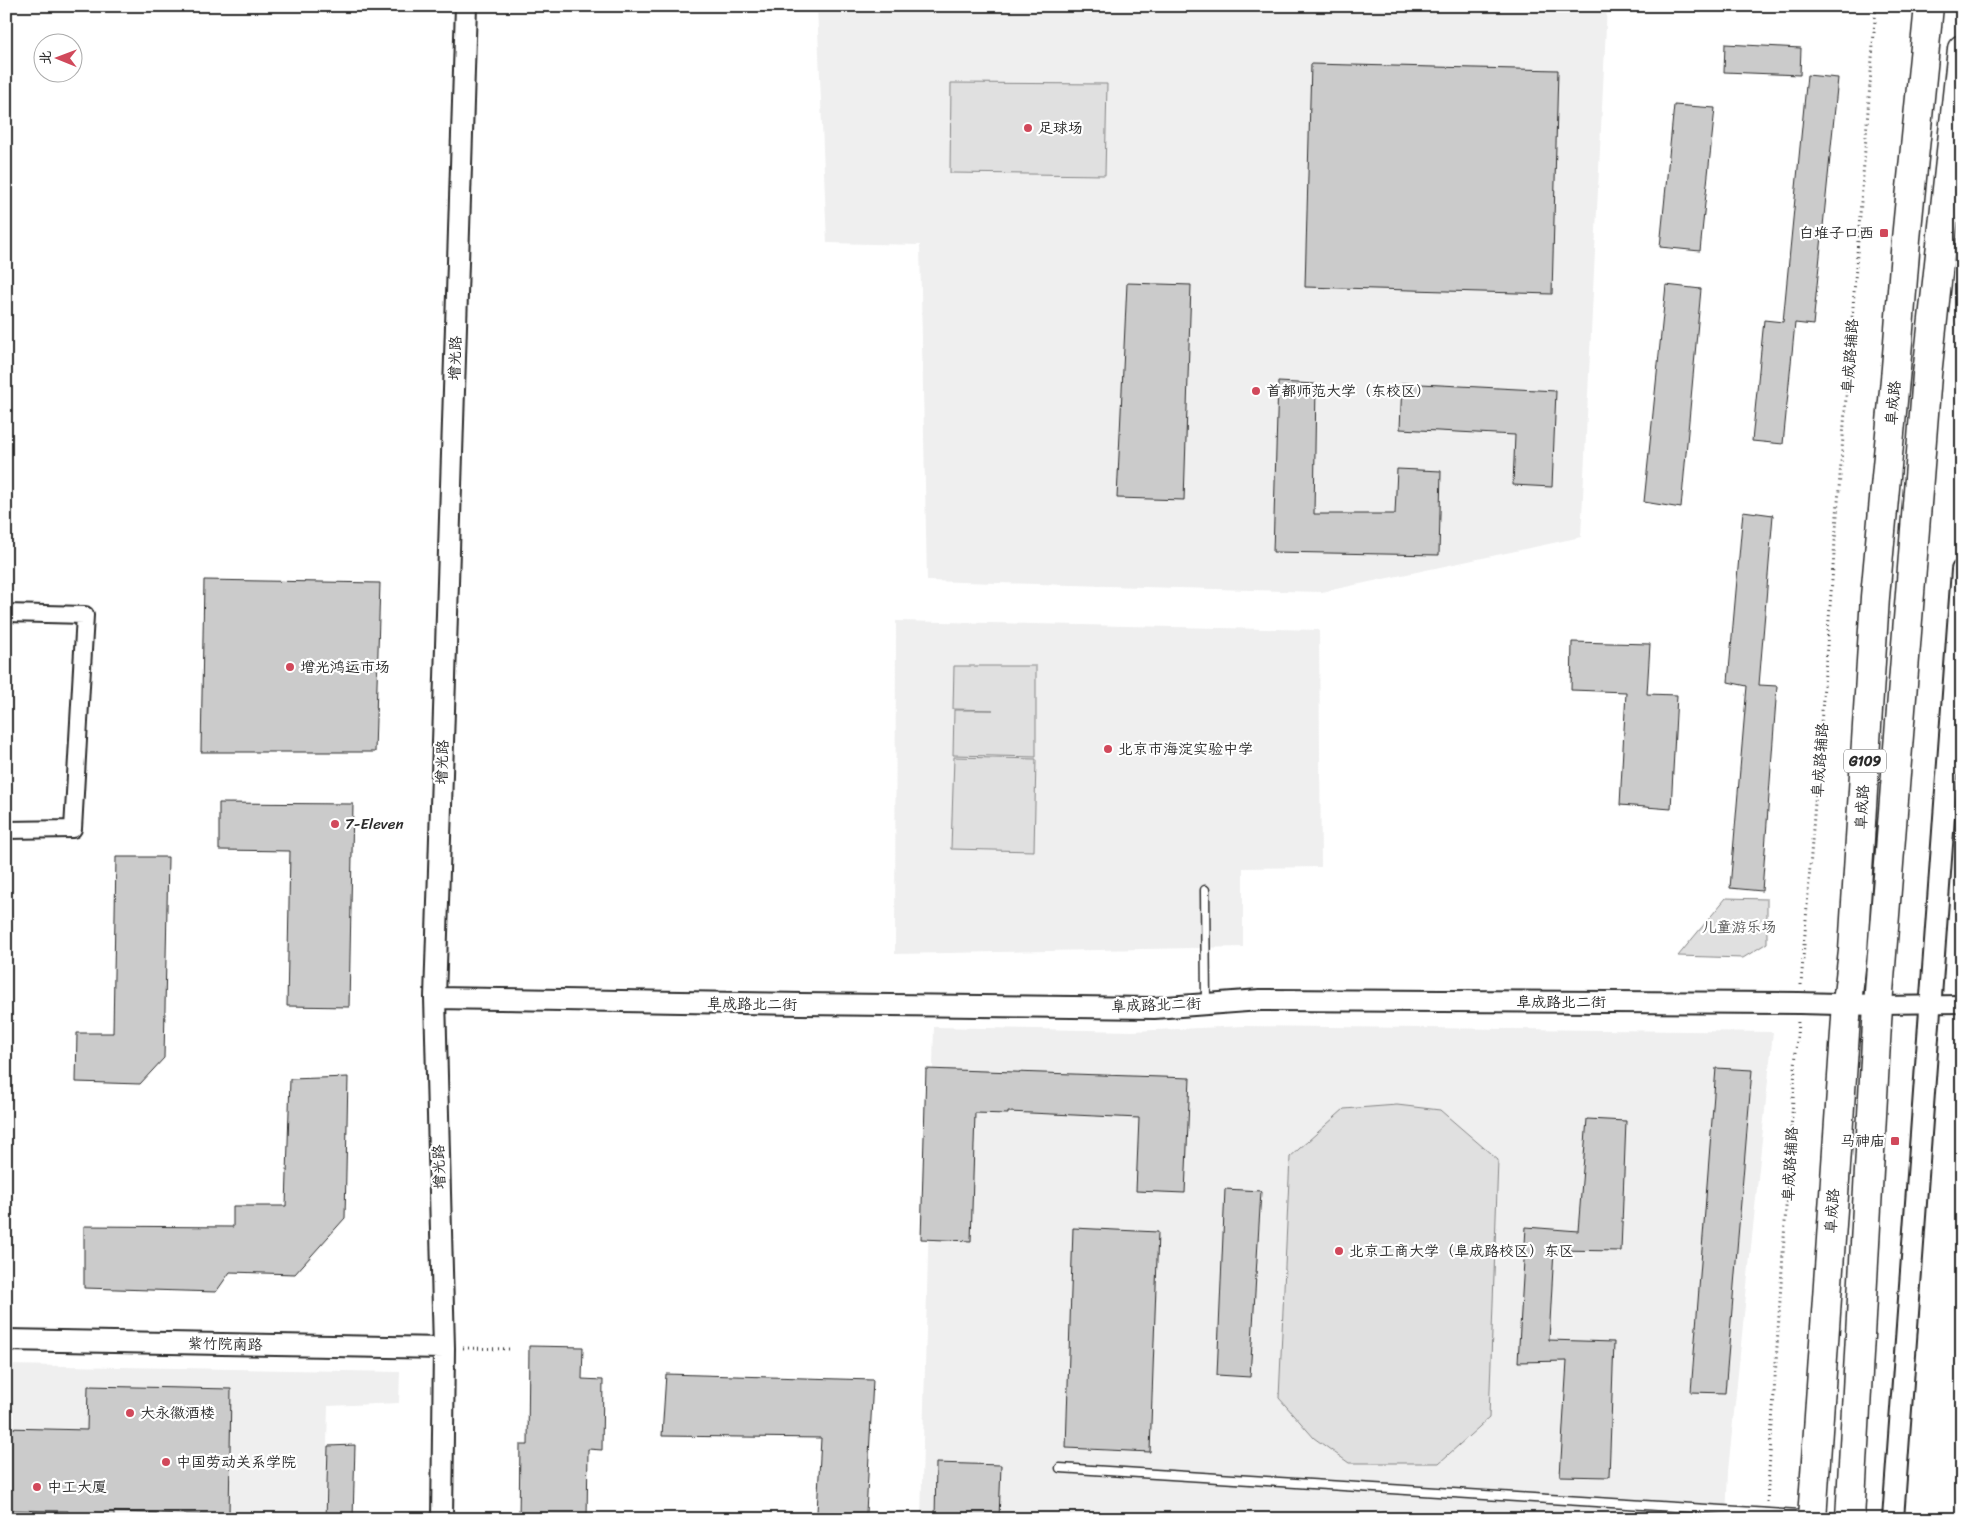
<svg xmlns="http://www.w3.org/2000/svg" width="1968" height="1525" font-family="Sriracha,'LXGW WenKai TC',sans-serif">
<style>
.built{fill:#efefef}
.green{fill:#e0e0e0;stroke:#868686}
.building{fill:#cbcbcb;stroke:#2b2b2b}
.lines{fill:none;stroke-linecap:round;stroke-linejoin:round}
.service-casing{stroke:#2b2b2b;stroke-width:11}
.minor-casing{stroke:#2b2b2b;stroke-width:20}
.tertiary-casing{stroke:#2b2b2b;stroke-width:24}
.trunk-casing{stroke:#2b2b2b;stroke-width:31}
.path{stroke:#2b2b2b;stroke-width:3;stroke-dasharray:1 4;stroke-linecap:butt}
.service{stroke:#fff;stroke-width:8}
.minor{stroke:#fff;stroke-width:16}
.tertiary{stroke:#fff;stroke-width:20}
.trunk{stroke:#fff;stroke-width:28}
.poi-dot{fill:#d1495b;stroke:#fff;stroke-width:2}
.labels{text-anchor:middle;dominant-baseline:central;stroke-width:4.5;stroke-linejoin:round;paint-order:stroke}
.shield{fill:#fff;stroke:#6b6b6b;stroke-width:1}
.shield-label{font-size:14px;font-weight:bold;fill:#2b2b2b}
.poi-label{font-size:15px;fill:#2b2b2b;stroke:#fff;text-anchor:start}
.street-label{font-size:15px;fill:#2b2b2b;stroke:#fff}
.park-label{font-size:15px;fill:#585858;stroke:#fff}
</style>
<rect width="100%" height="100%" fill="#fff"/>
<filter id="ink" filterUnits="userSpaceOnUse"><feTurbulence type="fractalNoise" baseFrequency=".02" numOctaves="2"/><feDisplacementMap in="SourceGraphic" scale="10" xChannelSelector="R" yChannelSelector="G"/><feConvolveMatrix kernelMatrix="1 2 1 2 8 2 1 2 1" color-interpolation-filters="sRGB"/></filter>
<g filter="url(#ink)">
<path class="built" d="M817,6H1607L1581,537L1322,592L927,581L920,245L827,243Z
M896,621L1319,630L1321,867L1243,868V947L895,954Z
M1244,1026L1773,1032L1728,1471L1726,1519H921L934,1027L1133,1031Z
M6,1365L400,1372L399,1403L328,1406L325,1519H6Z"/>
<path class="green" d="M951,83L1107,84L1105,175L950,173Z
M954,666H1036V757L953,755L954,710H993L953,709Z
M954,757L1036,759L1034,851L951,849Z
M1726,898L1767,899V943L1743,958L1678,956Z
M1397,1105L1440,1110L1498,1160L1489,1418L1439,1463H1349L1314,1438L1279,1398L1290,1157L1344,1109Z"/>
<path class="building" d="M1725,44L1801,48L1800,75L1724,72Z
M1311,64L1558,70L1552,294L1305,287Z
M1807,75L1838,78L1813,325L1795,323L1783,444L1752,441L1764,320L1783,322Z
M1674,105L1715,108L1700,251L1660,247Z
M1127,283L1191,285L1184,500L1117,498Z
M1666,285L1701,289L1681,508L1644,502Z
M1278,382L1316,384L1314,514H1395L1397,469L1441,471L1439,555L1273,552Z
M1402,383L1556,391L1552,487L1513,485L1515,435L1400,429Z
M1743,511L1773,515L1759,685L1777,686L1762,891L1730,888L1747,686L1728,682Z
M204,580L380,583L375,752H201Z
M1572,642L1650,644L1647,694L1677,695L1671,809L1620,805L1626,692L1571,690Z
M219,803L353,804L349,1007L287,1006L290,851L219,850Z
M116,857H168L164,1058L140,1084L76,1082L77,1033H113Z
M1716,1068L1752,1070L1725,1393L1691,1392Z
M926,1069L1190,1078L1185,1193L1136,1191L1139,1118L1008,1112V1114L975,1113L971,1241L921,1239Z
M348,1077L345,1218L295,1274L230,1272L216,1292L84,1288V1226L233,1227V1206H286L290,1079Z
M1587,1119L1626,1121L1621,1251L1554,1250L1549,1340L1614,1342L1609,1477L1560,1476L1567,1361L1518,1362L1526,1227L1578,1231Z
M1225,1189L1261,1191L1250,1377L1217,1375Z
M1073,1228L1158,1232L1150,1452L1066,1448Z
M529,1346L583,1347L582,1379L603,1380L602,1450L588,1449L587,1519H519L520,1445H528Z
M666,1374L873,1380L866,1513L817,1512L821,1438L662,1436Z
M88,1386L231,1389L229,1515L114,1512V1519H68V1511L6,1510V1428L87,1430Z
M355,1445L353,1519H326L328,1446Z
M936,1463L1001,1465L999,1519H935Z"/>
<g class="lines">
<defs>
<path id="service" d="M1205,890L1206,1003
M1060,1468L1847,1518"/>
<path id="minor" d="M6,613L85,615L73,829L6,830
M1878,1005L1962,1004"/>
<path id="tertiary" d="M435,998L801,1004L1154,1008L1260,1000L1799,1003L1878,1005
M6,1340L444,1348
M442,1519L444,1348L435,998L466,6
M1893,1519L1962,570"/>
<path id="trunk" d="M1812,1519L1847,1003L1853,951L1875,597L1896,368L1906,239L1929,6
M1850,1519L1878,1005L1927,375L1962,49"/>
</defs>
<use href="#service" class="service-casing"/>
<use href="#minor" class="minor-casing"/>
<use href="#tertiary" class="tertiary-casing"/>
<use href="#trunk" class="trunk-casing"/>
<path class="path" d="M1801,985L1876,6
M463,1348L511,1349
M1767,1502L1798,1021"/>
<use href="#service" class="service"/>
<use href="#minor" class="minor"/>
<use href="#tertiary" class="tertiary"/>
<use href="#trunk" class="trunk"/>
</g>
</g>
<g class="poi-dot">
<circle cx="1028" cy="128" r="5"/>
<rect x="1879" y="228" width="10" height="10" rx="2.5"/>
<circle cx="1256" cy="391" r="5"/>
<circle cx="290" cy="667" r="5"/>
<circle cx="1108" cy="749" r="5"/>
<circle cx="335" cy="824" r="5"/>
<rect x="1890" y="1136" width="10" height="10" rx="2.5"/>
<circle cx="1339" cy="1251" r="5"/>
<circle cx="130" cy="1413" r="5"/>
<circle cx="166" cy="1462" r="5"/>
<circle cx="37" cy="1487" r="5"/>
</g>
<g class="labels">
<rect class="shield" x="1844" y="749.5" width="42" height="23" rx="4"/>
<g class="shield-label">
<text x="1865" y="761">G109</text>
</g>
<g class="poi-label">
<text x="1038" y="128">足球场</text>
<text x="1874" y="233" text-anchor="end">白堆子口西</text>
<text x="1266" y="391">首都师范大学（东校区）</text>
<text x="300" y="667">增光鸿运市场</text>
<text x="1118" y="749">北京市海淀实验中学</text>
<text x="345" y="824">7-Eleven</text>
<text x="1885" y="1141" text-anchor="end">马神庙</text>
<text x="1349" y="1251">北京工商大学（阜成路校区）东区</text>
<text x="140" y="1413">大永徽酒楼</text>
<text x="176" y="1462">中国劳动关系学院</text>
<text x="47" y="1487">中工大厦</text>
</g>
<g class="street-label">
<text transform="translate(1850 356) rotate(-86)">阜成路辅路</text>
<text transform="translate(455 358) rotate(-88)">增光路</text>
<text transform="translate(1893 403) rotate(-85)">阜成路</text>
<text transform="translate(1820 760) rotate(-86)">阜成路辅路</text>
<text transform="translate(442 762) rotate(-88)">增光路</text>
<text transform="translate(1862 807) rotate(-87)">阜成路</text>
<text x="1561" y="1002">阜成路北二街</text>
<text transform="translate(752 1004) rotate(1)">阜成路北二街</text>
<text transform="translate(1156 1005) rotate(-2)">阜成路北二街</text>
<text transform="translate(1790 1164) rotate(-87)">阜成路辅路</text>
<text transform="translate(439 1167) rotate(-92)">增光路</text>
<text transform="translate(1832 1211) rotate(-86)">阜成路</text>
<text transform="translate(225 1344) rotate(1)">紫竹院南路</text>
</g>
<g class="park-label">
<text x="1739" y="927">儿童游乐场</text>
</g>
</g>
<rect width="1968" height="1525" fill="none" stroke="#fff" stroke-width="25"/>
<rect x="12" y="12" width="1943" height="1500" fill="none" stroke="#2b2b2b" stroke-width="2" filter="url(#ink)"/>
<g transform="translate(58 58) rotate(271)"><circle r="24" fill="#ffffff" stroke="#aaaaaa"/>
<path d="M0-4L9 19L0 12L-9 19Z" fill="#d1495b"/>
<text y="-8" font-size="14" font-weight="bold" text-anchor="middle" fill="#2b2b2b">北</text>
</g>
</svg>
